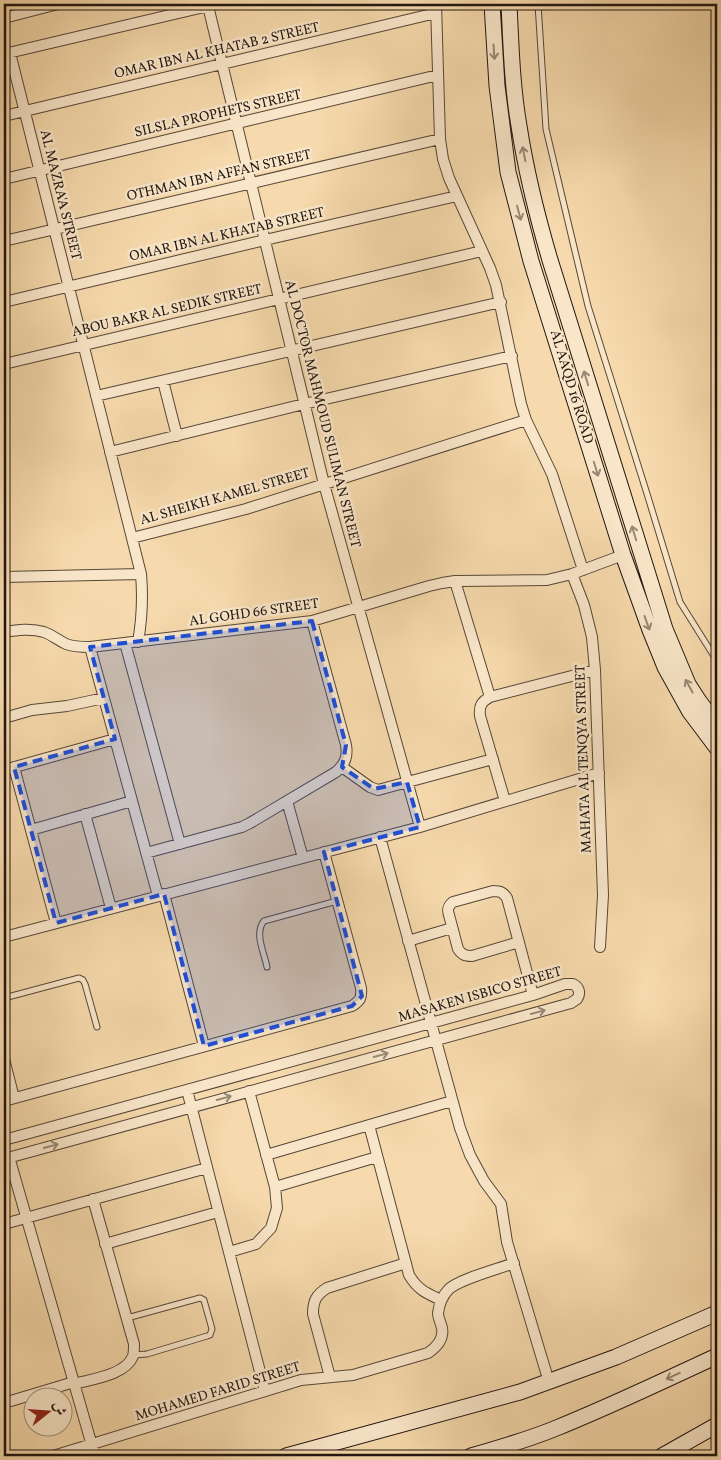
<svg xmlns="http://www.w3.org/2000/svg" width="721" height="1460" font-family="Vollkorn,Amiri,serif">
<style>
.lines{fill:none;stroke-linecap:round;stroke-linejoin:round}
.lane-casing{stroke:#564738;stroke-width:7}
.street-casing{stroke:#564738;stroke-width:12}
.secondary-casing{stroke:#211611;stroke-width:17}
.lane{stroke:#f9e6c9;stroke-width:5}
.street{stroke:#f9e6c9;stroke-width:10}
.secondary{stroke:#f9e6c9;stroke-width:15}
.oneway{stroke:#988876}
.marked{fill:#1d4ed8;fill-opacity:0.2;stroke:#1d4ed8;stroke-width:4;stroke-dasharray:10 6;stroke-linejoin:round}
.labels{text-anchor:middle;dominant-baseline:central;stroke-width:5;stroke-linejoin:round;paint-order:stroke}
.street-label{font-size:14px;fill:#211611;stroke:#f9e6c9}
</style>
<rect width="100%" height="100%" fill="#f6d9ac"/>
<filter id="stains"><feTurbulence type="fractalNoise" baseFrequency=".004" numOctaves="4"/><feColorMatrix values="0 0 0 0 .2 0 0 0 0 .09 0 0 0 0 .02 0 0 0 .5 -.17"/></filter>
<radialGradient id="worn" r=".72"><stop offset=".6" stop-color="#630" stop-opacity="0"/><stop offset="1" stop-color="#630" stop-opacity=".3"/></radialGradient>
<g class="lines">
<defs>
<path id="lane" d="M538,4L546,129L588,306L648,497L680,602L717,661
M267,967C264,952 254,933 264,921L337,901
M4,998L79,978L83,980L85,984L97,1027
M127,1318L200,1298L204,1300L205,1304L212,1329L210,1335L207,1336L147,1354L134,1355"/>
<path id="street" d="M436,4L440,139L443,159L449,178L490,268L496,285L521,404L526,420L552,474L583,570
M208,6L324,484L420,827
M4,18L58,4
M10,53L141,574C143,597 142,619 138,642
M4,54L217,4
M4,116L436,13
M4,179L438,75
M4,241L440,139
M4,302L265,240L457,196
M4,364L482,251
M163,381L177,436
M96,396L501,302
M110,452L304,404L512,356
M132,538L246,509L526,420
M572,574L584,605L592,637L595,670L603,895L600,947
M4,577L141,574
M455,581L490,697
M4,632C17,630 31,628 44,632C52,635 58,640 66,644C74,647 81,647 90,647L312,621L429,586L442,583L455,581L547,580L572,574L623,555
M125,643L180,844
M90,647L158,896
M4,718L32,710L67,706L104,698
M14,767L56,923
M342,767L370,787L378,790L493,759
M4,770L115,739
M287,801L303,858
M505,801L480,716C479,706 481,702 490,697L595,670
M85,814L111,908
M31,830L132,801
M380,837L460,1128L470,1155L484,1181L501,1204L507,1242L549,1382
M146,853L242,827L250,823L336,772C345,764 348,757 346,745L312,621
M164,894L204,1046
M4,937L420,827L599,773
M408,941L452,928
M519,942L472,956C465,956 462,955 458,949L449,915C447,909 448,906 453,902L493,891C500,891 503,892 507,898L533,995
M4,1059L14,1098
M187,1090L265,1391
M4,1101L352,1006C360,1001 362,998 361,988L324,852
M369,1125L409,1275C418,1290 426,1293 441,1300
M4,1140L533,995L565,984H573C579,987 581,993 577,999L571,1003L4,1159
M266,1155L452,1101
M9,1157L95,1456
M275,1187L377,1157
M4,1224L207,1168
M105,1244L218,1212
M229,1252L256,1244L271,1228L277,1208L275,1187L249,1091
M330,1377L313,1314C313,1301 316,1295 327,1288L406,1263
M74,1384C92,1379 126,1375 133,1356C134,1353 134,1348 134,1344L93,1199
M4,1403L74,1382
M53,1456L301,1380L353,1375L428,1353C437,1347 444,1339 442,1328C441,1323 438,1318 438,1313C439,1305 443,1295 449,1289C460,1279 498,1269 514,1263"/>
<path id="secondary" d="M492,4L497,86L508,172L531,261L623,555L650,630L665,667L690,712L717,748
M509,4C511,45 512,85 519,126C526,171 537,216 550,260L665,629L688,684L699,701L717,725
M286,1456L520,1392L616,1357L717,1313
M471,1456C499,1448 527,1440 554,1429C609,1407 663,1381 717,1356
M662,1456L717,1425"/>
</defs>
<use href="#lane" class="lane-casing"/>
<use href="#street" class="street-casing"/>
<use href="#secondary" class="secondary-casing"/>
<use href="#lane" class="lane"/>
<use href="#street" class="street"/>
<use href="#secondary" class="secondary"/>
</g>
<defs><path id="oneway-shaft" d="M-6 0H5M1.5-3L5.5 0L1.5 3" fill="none" stroke-width="1.6" stroke-linecap="round" stroke-linejoin="round" transform="scale(1.25)"/></defs>
<g class="oneway">
<use href="#oneway-shaft" transform="translate(494 52) rotate(86)"/>
<use href="#oneway-shaft" transform="translate(524 154) rotate(-101)"/>
<use href="#oneway-shaft" transform="translate(519 213) rotate(75)"/>
<use href="#oneway-shaft" transform="translate(586 378) rotate(-107)"/>
<use href="#oneway-shaft" transform="translate(596 469) rotate(73)"/>
<use href="#oneway-shaft" transform="translate(634 533) rotate(-107)"/>
<use href="#oneway-shaft" transform="translate(647 623) rotate(70)"/>
<use href="#oneway-shaft" transform="translate(689 686) rotate(-119)"/>
<use href="#oneway-shaft" transform="translate(538 1012) rotate(-15)"/>
<use href="#oneway-shaft" transform="translate(381 1055) rotate(-15)"/>
<use href="#oneway-shaft" transform="translate(224 1098) rotate(-15)"/>
<use href="#oneway-shaft" transform="translate(51 1146) rotate(-15)"/>
<use href="#oneway-shaft" transform="translate(673 1376) rotate(155)"/>
</g>
<path class="marked" d="M312,621L346,745L342,767L374,789L407,782L420,827L324,852L362,996L352,1006L204,1046L164,894L56,923L14,767L115,739L90,647Z"/>
<g class="labels">
<g class="street-label">
<text transform="translate(217 51) rotate(-13)">OMAR IBN AL KHATAB 2 STREET</text>
<text transform="translate(218 114) rotate(-13)">SILSLA PROPHETS STREET</text>
<text transform="translate(219 176) rotate(-13)">OTHMAN IBN AFFAN STREET</text>
<text transform="translate(60 195) rotate(76)">AL MAZRA'A STREET</text>
<text transform="translate(227 235) rotate(-13)">OMAR IBN AL KHATAB STREET</text>
<text transform="translate(167 311) rotate(-13)">ABOU BAKR AL SEDIK STREET</text>
<text transform="translate(571 387) rotate(73)">AL AAQD 16 ROAD</text>
<text transform="translate(322 414) rotate(76)">AL DOCTOR MAHMOUD SULIMAN STREET</text>
<text transform="translate(225 497) rotate(-16)">AL SHEIKH KAMEL STREET</text>
<text transform="translate(254 613) rotate(-8)">AL GOHD 66 STREET</text>
<text transform="translate(584 759) rotate(-92)">MAHATA AL TENQYA STREET</text>
<text transform="translate(480 995) rotate(-16)">MASAKEN ISBICO STREET</text>
<text transform="translate(218 1392) rotate(-17)">MOHAMED FARID STREET</text>
</g>
</g>
<rect width="721" height="1460" fill="none" stroke="#f6d9ac" stroke-width="20"/>
<rect x="5" y="5" width="711" height="1450" fill="none" stroke="#211611" stroke-width="2.5"/>
<rect x="10" y="10" width="701" height="1440" fill="none" stroke="#211611"/>
<g transform="translate(48 1412) rotate(73)"><circle r="24" fill="#f9e6c9" stroke="#a3937f"/>
<path d="M0-4L9 19L0 12L-9 19Z" fill="#8f2418"/>
<text y="-8" font-size="14" font-weight="bold" text-anchor="middle" fill="#211611">ش</text>
</g>
<rect width="100%" height="100%" filter="url(#stains)"/>
<rect width="100%" height="100%" fill="url(#worn)"/>
</svg>
